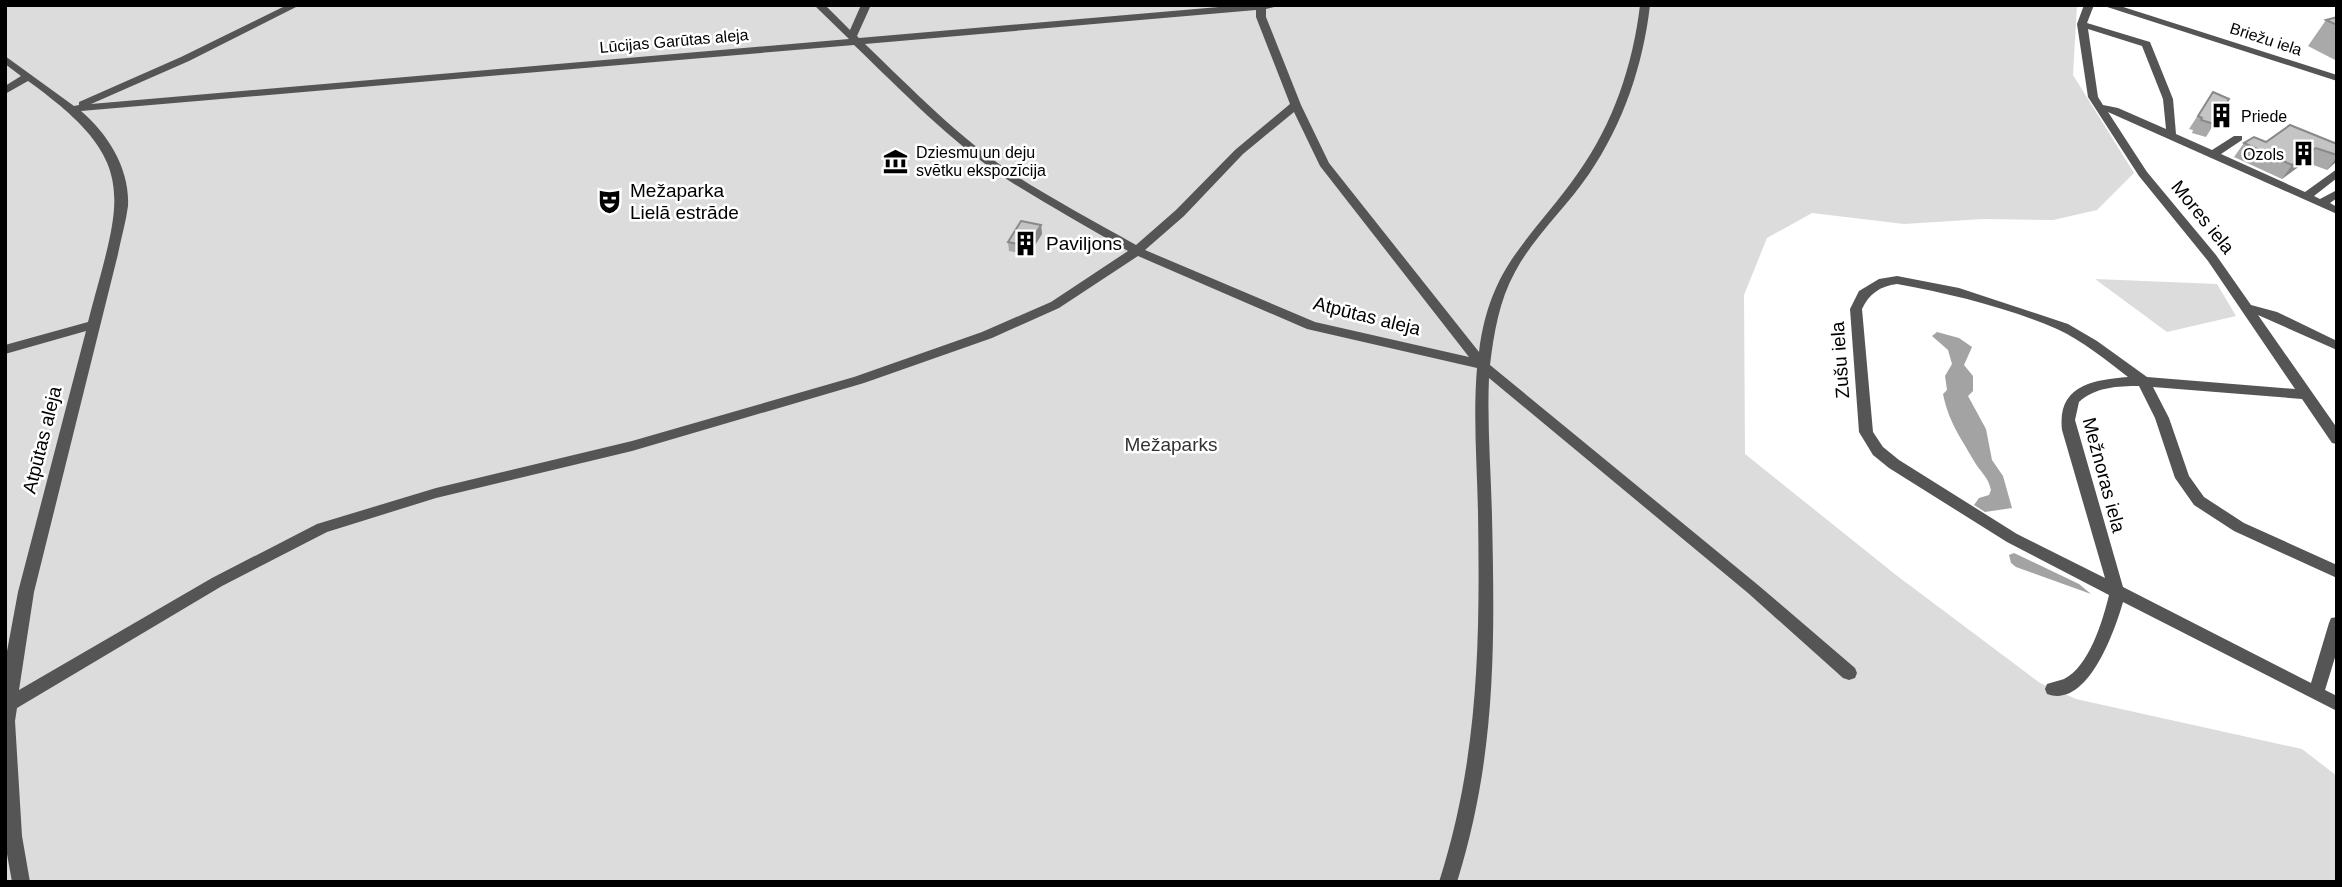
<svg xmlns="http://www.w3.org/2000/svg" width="2342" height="887" font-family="Helvetica,sans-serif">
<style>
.green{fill:#dcdcdc}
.water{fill:#a3a3a3}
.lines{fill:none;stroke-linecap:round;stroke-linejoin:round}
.minor{fill:#555;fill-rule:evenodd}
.wall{fill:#a9a9a9}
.shaded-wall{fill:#898989}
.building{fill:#c4c4c4;stroke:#898989;stroke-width:2}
.labels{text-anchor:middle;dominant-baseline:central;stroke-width:5;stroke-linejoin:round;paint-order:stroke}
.far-street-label{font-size:16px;fill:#000;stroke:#fff}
.far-poi-label{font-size:16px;fill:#000;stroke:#fff;text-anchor:start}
.poi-label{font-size:19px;fill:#000;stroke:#fff;text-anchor:start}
.street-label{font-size:19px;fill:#000;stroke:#fff}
.park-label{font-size:19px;fill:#333;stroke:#fff}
</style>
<rect width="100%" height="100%" fill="#fff"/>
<path class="green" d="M5,5H2077L2073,75L2134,173L2097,210L2053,220L1983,219L1904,224L1812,213L1767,238L1744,295L1745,454L1896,575L2040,683L2076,699L2302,749L2337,776V882H5Z
M2095,279L2217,284L2236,316L2167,332Z"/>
<path class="water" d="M1937,332L1959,338L1972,347L1964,365L1973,376V391L1968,396L1986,429L1992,460L2003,476L2012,508L1985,512L1974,505L1979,498L1989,495L1991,490C1988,476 1980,472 1974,461C1960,436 1949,423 1943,394L1947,390L1945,376L1952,364L1948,350L1932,336Z
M2014,553L2079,584L2091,594L2016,567L2011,563L2009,555Z"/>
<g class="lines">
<path class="minor" d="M287,5H300L189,61L91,104L849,39L814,5H825L850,30L861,5H871L857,36L859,38L1242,5H1283L1266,9V17L1301,105L1329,163L1479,352C1490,264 1531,240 1578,173C1613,124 1633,65 1640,5H1650C1643,66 1623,124 1589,174C1566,208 1534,236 1515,272C1499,301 1494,333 1490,365L1758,585L1855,668L1857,673L1855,678L1849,680L1843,678L1748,593L1489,378C1487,424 1491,471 1492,517C1495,646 1496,757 1457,882H1439C1479,757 1480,642 1478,512C1477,464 1473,416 1477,368L1307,329L1138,256L1059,308L992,338L864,383L632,451L436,498L327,532L222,586L17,708L15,721L22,836L30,882H12L5,843V662L18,592L86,331L5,354V345L88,322C120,198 144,164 28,81L5,94V86L21,76L5,64V56L74,106L79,105V102L181,57ZM1256,10V17L1290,104L1235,150L1176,210L1136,245C1096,222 1054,200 1015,175C959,138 912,89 865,44ZM854,45C903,92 951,142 1008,180C1047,205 1088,227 1128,251L1051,302L982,332L854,377L632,441L436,488L317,524L212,578L19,690L34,592L118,254C121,238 126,222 128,206C130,169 108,134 81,111ZM1294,112L1320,166L1469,357L1315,322L1145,250L1184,216L1243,154Z
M2084,5H2094L2087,23L2150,42L2173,99L2176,134L2212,150L2234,136H2242V140L2221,154L2305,192L2337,169V178L2314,196L2320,199L2337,190V198L2330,203L2337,207V214L2108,112L2147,172L2216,255L2251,305L2277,312L2337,341V350L2258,315L2337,428V444L2332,443L2302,399L2153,387L2169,418L2189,476L2204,497L2244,523L2337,565V578L2234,531L2194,505L2175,478L2155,418L2139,386C2118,386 2095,387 2079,402L2075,420L2123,587L2311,683L2329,623L2331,618L2337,617V651L2325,690L2337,696V711L2123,602C2115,630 2088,709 2047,694L2045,689L2047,684C2052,682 2059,681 2064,679C2089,667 2103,620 2109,595L2007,542L1889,468L1873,455L1859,432L1850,309L1859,291L1879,279L1897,276L1959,288L2068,324L2097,341L2147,377L2295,389L2208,261L2139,176L2088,97L2077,24ZM2088,29L2142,46L2163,99L2166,129L2118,108L2103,105L2098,97ZM1897,284C1951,294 2006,307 2057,329C2083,341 2106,360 2128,377C2093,380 2057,385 2062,430L2105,578L2017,534L1899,460L1883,447L1873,432L1862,309C1869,294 1880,286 1897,284Z
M2101,5H2117L2337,75V81Z"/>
</g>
<path class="wall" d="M2337,17V61L2308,46L2326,20Z
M2213,92L2214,124L2206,137L2192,133L2193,130L2189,129Z
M2266,142L2337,144V161L2327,170L2305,162L2282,179L2234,157L2244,143Z
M1041,225L1042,234L1029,255L1009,251L1008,242Z"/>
<path class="shaded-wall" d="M2316,148L2305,162L2282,179L2292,165Z
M2337,157V161L2327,170Z
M1041,225L1042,234L1029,255L1028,246Z"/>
<path class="building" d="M2337,17V25L2326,20Z
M2213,92L2229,99L2214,124L2201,120L2202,118L2198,116Z
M2290,125L2337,144V155L2316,148L2292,165L2244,143L2254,137L2266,142Z
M1021,221L1041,225L1028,246L1008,242Z"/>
<defs>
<symbol id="building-bare" viewBox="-9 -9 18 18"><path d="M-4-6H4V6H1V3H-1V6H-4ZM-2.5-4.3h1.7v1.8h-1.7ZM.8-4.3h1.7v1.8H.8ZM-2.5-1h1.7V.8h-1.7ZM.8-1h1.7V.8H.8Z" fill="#000" stroke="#fff" stroke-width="2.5" paint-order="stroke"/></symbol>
<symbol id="museum-bare" viewBox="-9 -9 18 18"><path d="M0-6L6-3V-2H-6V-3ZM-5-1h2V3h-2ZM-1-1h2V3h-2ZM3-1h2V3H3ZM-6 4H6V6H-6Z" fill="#000" stroke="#fff" stroke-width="2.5" paint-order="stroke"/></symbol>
<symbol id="theatre-bare" viewBox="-9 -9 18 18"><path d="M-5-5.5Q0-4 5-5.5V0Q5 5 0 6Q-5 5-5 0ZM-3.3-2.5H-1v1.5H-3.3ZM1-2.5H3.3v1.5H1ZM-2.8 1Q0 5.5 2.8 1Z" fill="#000" stroke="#fff" stroke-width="2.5" paint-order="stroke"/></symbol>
</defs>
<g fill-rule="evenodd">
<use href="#building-bare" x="2204" y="98" width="35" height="35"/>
<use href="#building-bare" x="2286" y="136" width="35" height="35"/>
<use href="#museum-bare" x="878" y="144" width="35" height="35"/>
<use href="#theatre-bare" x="592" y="184" width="35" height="35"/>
<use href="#building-bare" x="1008" y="226" width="35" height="35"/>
</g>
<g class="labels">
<g class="far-street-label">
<text transform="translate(2266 39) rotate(18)">Briežu iela</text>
<text transform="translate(674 41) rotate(-5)">Lūcijas Garūtas aleja</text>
</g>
<g class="far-poi-label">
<text x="2241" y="116">Priede</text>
<text x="916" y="152">Dziesmu un deju<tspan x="916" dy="18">svētku ekspozīcija</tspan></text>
<text x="2284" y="154" text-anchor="end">Ozols</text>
</g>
<g class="poi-label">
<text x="630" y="190">Mežaparka<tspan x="630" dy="22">Lielā estrāde</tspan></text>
<text x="1046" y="243">Paviljons</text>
</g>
<g class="street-label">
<text transform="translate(2203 217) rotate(51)">Mores iela</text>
<text transform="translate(1367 316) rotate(14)">Atpūtas aleja</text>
<text transform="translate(1840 360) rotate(-94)">Zušu iela</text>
<text transform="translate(42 440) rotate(-76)">Atpūtas aleja</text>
<text transform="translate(2104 475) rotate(75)">Mežnoras iela</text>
</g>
<g class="park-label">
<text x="1171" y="444">Mežaparks</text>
</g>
</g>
<rect width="2342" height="887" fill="none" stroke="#000000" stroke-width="14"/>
</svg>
